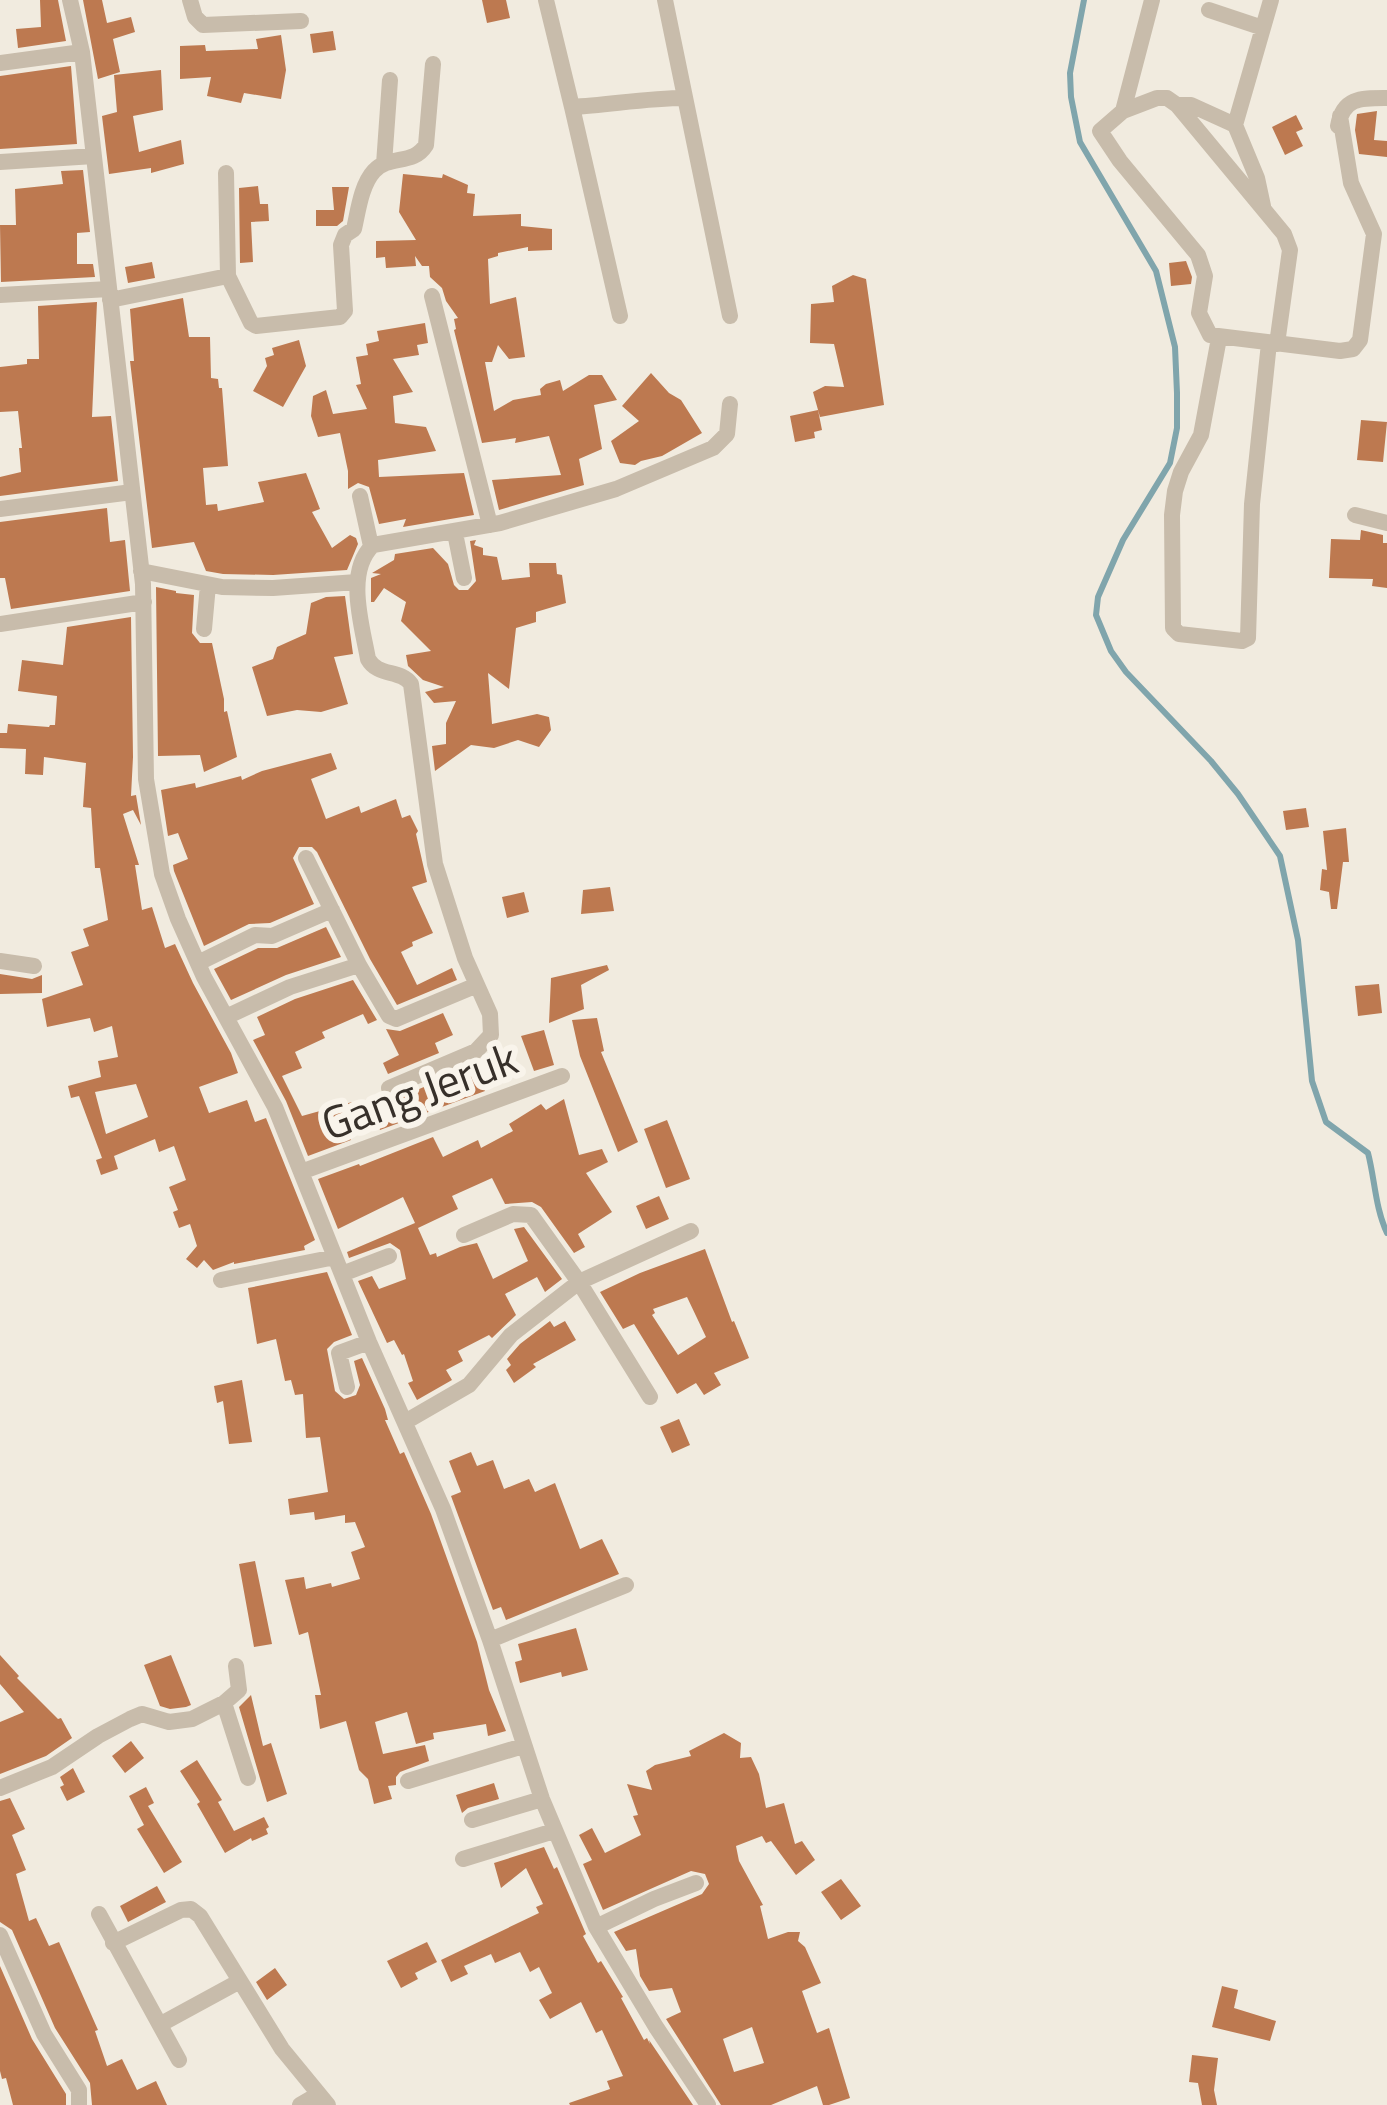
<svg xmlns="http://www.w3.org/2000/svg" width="1387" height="2105" font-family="'Titillium Web',sans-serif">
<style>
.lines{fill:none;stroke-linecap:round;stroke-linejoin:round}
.stream{stroke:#80a5ac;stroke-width:6}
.building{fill:#bd7950;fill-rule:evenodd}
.street{stroke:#c8bcab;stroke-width:16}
.labels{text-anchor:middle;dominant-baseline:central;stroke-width:12;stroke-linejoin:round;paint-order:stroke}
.street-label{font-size:45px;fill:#37302a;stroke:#f9f4eb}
</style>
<rect width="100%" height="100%" fill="#f1ebdf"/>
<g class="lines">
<path class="stream" d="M1084,0L1070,73L1071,97L1080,142L1156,271L1175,347L1177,393V428L1170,463L1123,540L1098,597L1096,615L1111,651L1126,672L1211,761L1238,794L1280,856L1298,940L1312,1081L1326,1122L1368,1153C1375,1180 1375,1207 1387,1233"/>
</g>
<path class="building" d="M40,0H58L66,41L18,48L16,29L41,27Z
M83,0H102L107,23L131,17L135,32L113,39L120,72L98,79Z
M482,0H506L510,18L487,23Z
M333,31L336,50L313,53L310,34Z
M281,35L286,70L281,99L244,93L241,103L207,96L211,77L180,79V46L205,45L206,51L258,49L256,39Z
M71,66L77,144L0,149V76Z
M161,70L163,110L133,116L139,152L181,140L184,164L151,173V168L109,174L102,116L117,112L114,75Z
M1377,111L1374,140L1387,141V157L1359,154L1355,130L1357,114Z
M1296,115L1303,129L1296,132L1303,146L1285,155L1272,127Z
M83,170L90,232L77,233V264H93L95,277L1,282L0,225H16L15,189L63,184L61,171Z
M403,174L442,178L443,174L468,185L467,193L475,194L473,216L521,214V226L552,229V250L528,251V247L498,253V256L488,259L490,304L516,297L525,357L509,359L498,345L492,362H485L494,411L513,400L541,395L540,389L546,384L560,380L563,391L589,375H602L617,400L594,405L602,449L579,459L584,485L499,510L492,480L561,475L549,436L515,443L516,438L482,443L454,330L456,329L454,319L458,318L446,301L442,288L430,277L429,266H422L415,256L416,266L386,268L385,257L376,258V241L416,240L399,212Z
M258,186L260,204H268L269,221L251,222L253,262L240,263L239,188Z
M332,187H349L343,221L337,226H316V210H334Z
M1186,261L1192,277L1191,284L1171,286L1169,263Z
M152,262L155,278L128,283L125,267Z
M853,275L866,279L884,405L820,417L813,392L825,386L844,387L834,344L810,343L811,304L834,302L832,286Z
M183,298L189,337H210L211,378L218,379L219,388H222L228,466L203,468L206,505L217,504L218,511L264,502L258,482L306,473L320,509L312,512L332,548L350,535L356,538L358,544L347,570L273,575L223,574L206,571L194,542L152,548L130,361H134L130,309Z
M97,302L92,417L111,416L118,481L0,496V477L21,472L19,448H22L18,411L0,412V367L27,364V359H39L38,306Z
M425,323L428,343L417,345L419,355L393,359L413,392L393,396L395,423L426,427L436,451L378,460L379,477L464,473L474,515L403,527L406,519L379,524L369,487L358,483L348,489V471L340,433L318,437L311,416L313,396L326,390L333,414L367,409L356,385L361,384L356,357L368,355L366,344L379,341L377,331Z
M299,340L306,366L283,407L253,391L267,366L265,358L274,355L272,348Z
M651,373L669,393L681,400L702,433L662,456L641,461L635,465L620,463L611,441L639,421L622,406Z
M818,410L822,430L814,432L815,438L795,442L790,416Z
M1361,420L1387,422L1383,462L1357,460Z
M107,508L110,542L125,540L130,591L11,609L5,578H0V522Z
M1361,530L1383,535V543H1387V588L1372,586L1373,579L1329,578L1331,539L1360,540Z
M476,540L474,545L483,548V555L497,557L502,580L530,577L529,563H556L557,574L562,575L566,603L536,612V622L516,628L509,689L488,673L492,724L537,714L549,717L551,730L539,747L518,740L494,748L471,745L435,771L432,746L446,744V723L456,701L434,703L425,692L444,687L423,680L408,666L406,655L431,651L401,621L406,602L384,588L374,602H371V578L381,574L372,573L394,560L395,554L433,548L448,564L454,585L459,590H468L476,581L470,541Z
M156,587L176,591V593L194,595L192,633L200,643H212L224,699V712L227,711L237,757L204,772L200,755L158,756Z
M345,596L353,654L334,657L348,704L321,712L297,710L267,716L252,667L273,659L277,647L306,634L311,603L326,597Z
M131,617L133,757L131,796L136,795L141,825L133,810L123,814L139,865H135L142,910L152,907L165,948L175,944L193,983L231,1053L238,1073L199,1087L209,1113L247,1100L255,1122L266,1118L315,1240L304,1246L305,1250L234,1264V1262L213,1270L204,1260L197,1268L186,1259L197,1246L190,1224L179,1228L173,1212L178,1210L169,1187L186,1180L174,1146L159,1152L155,1139L114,1156L118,1169L101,1175L96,1160L102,1158L79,1096L71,1098L68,1086L101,1077L98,1061L118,1057L112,1026L94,1032L90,1018L47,1027L42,999L83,985L71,952L89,946L83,929L108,920L100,868H95L91,808L83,807L86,763L44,757L43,775L25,774L26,749L0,748V733H7L8,724L49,727L50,725H55L57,696L18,691L22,660L63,665L67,627ZM136,1084L148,1117L106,1134L95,1092Z
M331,753L337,769L311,779L326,819L359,806L361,813L396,799L402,818L410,815L418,831L416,834L427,882L412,887L433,933L412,942L413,946L401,952L417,985L452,968L457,980L397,1005L370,959L317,852L312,847H299L293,858L314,904L270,923L249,924L204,946L174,871L173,865L188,859L178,833L168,836L161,790L195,783L196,788L241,776L242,780L262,771Z
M1306,808L1309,827L1286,830L1283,811Z
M1346,828L1349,862H1343L1337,909H1331L1329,892L1320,890L1322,869L1327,870L1323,831Z
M610,887L614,911L581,914L583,890Z
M524,892L529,912L507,918L502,897Z
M326,927L341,957L286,975L231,1000L214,969L258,948H277Z
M607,965L609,970L581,985L584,1009L549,1023L551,978Z
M0,974L32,979L42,975V993L0,994Z
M353,980L377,1020L368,1024L363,1014L322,1032L325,1038L295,1052L302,1068L282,1076L302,1116L352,1102L353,1106L379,1095L386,1100H394L456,1073L459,1082L487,1068L497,1078L484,1088L485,1091L380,1130L375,1116L347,1129L351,1140L308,1156L286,1101L253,1040L265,1035L257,1017L295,999Z
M1379,984L1382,1013L1358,1016L1355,986Z
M443,1013L453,1035L435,1043L439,1053L388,1074L383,1063L399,1055L386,1029L400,1031Z
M597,1018L604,1051L601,1052L638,1142L618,1152L580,1056L572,1020Z
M544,1030L554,1065L534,1071L521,1036Z
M564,1099L579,1155L602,1149L608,1162L586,1173L612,1212L578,1234L585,1247L574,1253L541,1207L532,1202L505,1204L492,1178L452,1196L458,1209L418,1228L430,1255L436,1253L437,1257L460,1247L477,1243L493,1279L528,1261L514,1229L524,1227L562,1279L545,1292L537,1277L505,1294L516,1315L492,1338L489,1335L458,1351L463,1361L446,1370L452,1380L417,1400L408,1383L413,1381L404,1354L402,1355L394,1340L387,1343L358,1281L372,1276L379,1289L406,1279L400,1250L390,1243L349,1258L347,1252L415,1223L403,1197L338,1229L318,1179L359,1164L360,1166L433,1137L443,1157L478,1140L481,1148L513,1131L509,1124L541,1104L546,1110Z
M667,1120L690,1179L666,1188L644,1129Z
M659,1196L669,1219L646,1229L636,1206Z
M705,1249L732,1322L734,1321L749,1358L714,1373L721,1385L704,1395L696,1383L677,1394L634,1324L623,1329L600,1292L640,1273ZM687,1297L706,1337L678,1355L652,1315L655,1313L653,1309Z
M327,1272L352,1335L334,1342L327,1349L335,1391L344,1399L356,1395L360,1385L354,1361L362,1358L385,1409L388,1420H385L400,1454L404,1452L431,1514L477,1642L489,1690L506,1731L488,1736L486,1724L433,1733L434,1739L416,1744L407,1712L375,1722L383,1754L425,1745L429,1761L400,1772L396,1777V1785L388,1786L392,1799L374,1804L368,1779L359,1770L346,1721L320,1729L315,1695H321L308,1632L299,1635L285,1580L304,1577L306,1589L331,1583L332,1587L360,1579L351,1552L365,1547L355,1522L345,1523V1515L315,1520L314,1512L290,1515L288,1499L328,1492L320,1437L306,1438L303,1394L295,1395L291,1380L285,1381L276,1339L257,1344L248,1288Z
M550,1321L554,1327L565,1321L576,1340L533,1364L536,1367L514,1383L506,1370L511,1365L507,1359L520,1344Z
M242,1380L252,1442L229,1444L223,1401L217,1403L214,1386Z
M679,1419L690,1445L672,1453L660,1427Z
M471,1452L477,1466L493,1460L504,1489L529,1479L535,1492L555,1483L580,1549L602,1539L619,1574L506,1620L501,1607L493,1610L451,1496L461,1492L449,1461Z
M255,1561L272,1644L254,1647L239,1564Z
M576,1628L588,1670L562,1677L561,1672L520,1683L515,1662L522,1660L518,1644Z
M0,1655L19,1676L17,1678L58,1719L61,1718L72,1738L46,1756L0,1774V1722L24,1712L0,1684Z
M171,1655L191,1705L186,1707L170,1709L160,1706L144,1665Z
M251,1695L263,1746L271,1743L287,1794L267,1802L239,1707Z
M724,1733L741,1743L740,1758L751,1757L759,1774L766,1808L784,1803L795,1844L802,1841L815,1860L796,1875L771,1841L766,1843L762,1836L736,1846L739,1861L763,1905L760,1906L768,1939L788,1932H800L798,1941L805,1947L821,1983L802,1991L817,2033L829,2028L850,2098L829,2105H823L817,2086L771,2105H721L666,2019L681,2012L672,1988L649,1991L640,1976L636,1949L626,1951L614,1932L702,1894L709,1884L705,1874L691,1871L603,1910L583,1864L592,1860L579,1835L592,1828L605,1853L641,1835L633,1816L638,1815L627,1784L652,1790L646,1771L655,1765L691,1756L689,1751ZM752,2027L764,2063L734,2072L723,2039Z
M131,1741L144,1758L125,1773L112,1756Z
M197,1760L222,1800L218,1802L234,1831L264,1817L269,1827L266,1829L268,1834L252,1841L251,1838L225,1853L197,1804L200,1802L180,1771Z
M73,1768L85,1792L67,1801L60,1787L64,1785L60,1777Z
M494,1783L499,1799L468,1808L462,1813L456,1795Z
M146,1787L154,1803L148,1806L182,1862L164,1873L137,1829L144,1825L129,1796Z
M10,1798L25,1829L12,1835L26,1870L16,1874L29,1921L36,1918L49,1946L59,1942L98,2030L95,2031L107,2066L122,2059L137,2090L156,2081L167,2105H92L90,2083L55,2028L12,1930L0,1922V1801Z
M544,1847L554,1869L557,1867L586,1934L583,1936L598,1963L601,1961L623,1997L621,1998L644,2040L647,2038L650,2044L649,2040L693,2105H570L569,2103L610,2089L607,2081L623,2076L602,2030L596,2033L581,2002L550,2019L539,2000L552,1993L539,1967L530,1972L520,1952L495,1963L491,1954L464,1966L468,1974L451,1982L441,1960L539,1913L536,1907L543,1904L526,1868L501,1888L494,1863Z
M841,1879L861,1906L841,1920L821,1892Z
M157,1886L166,1902L128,1922L120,1906Z
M427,1942L437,1962L415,1973L418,1979L401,1988L387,1961Z
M0,1966L32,2039L66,2094V2105H13L6,2078L2,2079L0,2071Z
M275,1968L287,1985L267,2000L256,1982Z
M1222,1986L1238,1990L1234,2008L1276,2021L1270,2041L1212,2027Z
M1192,2055L1218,2058L1214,2090L1217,2105H1202L1198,2083L1189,2082Z"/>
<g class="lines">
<path class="street" d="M70,0L82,52L143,584L146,779L162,874L178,919L204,977L275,1107L369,1342L443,1509L490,1640L542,1799L596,1927L656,2027L708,2105
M190,0L195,17L203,25L301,21
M546,0L572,107
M665,0L730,316
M1209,10L1263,28
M0,63L82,52
M1177,105L1284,234L1290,250L1277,344
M1123,111L1152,0
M1235,125L1271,0
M1338,126C1343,97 1361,98 1387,98
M0,162L94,156
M384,164L390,80
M226,173L228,276L251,323L256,326L340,317L345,311L341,245L345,235L354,229C358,212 361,185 374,171C390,154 413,166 426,145L433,64
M1263,206L1257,178L1235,125L1191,105H1177L1167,98H1157L1123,111L1100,131L1120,161L1198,255L1205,276L1199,313L1210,335L1340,351L1353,349L1360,340L1374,234L1351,183L1340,116
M0,295L109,289
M432,296L490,525
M110,300L228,276
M620,316L572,107C610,105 646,98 685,98
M1219,338L1201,435L1181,472L1175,491L1172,515L1173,628L1179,634L1242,641L1248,638L1252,504L1269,343
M360,496L371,546
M0,509L132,492
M1355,515L1387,523
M455,533L464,578
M141,571L222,587L273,588L357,582
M0,624L144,602
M204,629L208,585
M306,858L359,965
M0,961L34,966
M198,963L255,935L272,936L332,910
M226,1017L290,987L359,965L389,1016L396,1019L477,985
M389,1088L476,1051L491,1035L490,1014L465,958L435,864L411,684C400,669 378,677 368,659C362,625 345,572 373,545L500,523L616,489L713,448L727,434L730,404
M301,1172L562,1076
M464,1235L513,1214L531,1215L579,1282L650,1397
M342,1274L389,1256
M221,1280L335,1257
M347,1387L339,1353L369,1342
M405,1422L469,1385L511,1335L579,1282L691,1231
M490,1640L626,1585
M224,1703L248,1778
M408,1781L523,1746
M0,1788L52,1767L98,1736L130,1719L142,1714L169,1722L192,1719L224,1703L239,1690L236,1666
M472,1820L542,1799
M463,1859L554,1831
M99,1914L179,2060
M596,1927L654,1899L696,1883
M0,1935L44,2034L79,2090V2105
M113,1943L181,1910L191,1909L200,1916L282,2049L328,2105
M161,2024L240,1981
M300,2105L319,2094"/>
</g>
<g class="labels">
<g class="street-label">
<text transform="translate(419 1090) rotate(-20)">Gang Jeruk</text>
</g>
</g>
</svg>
